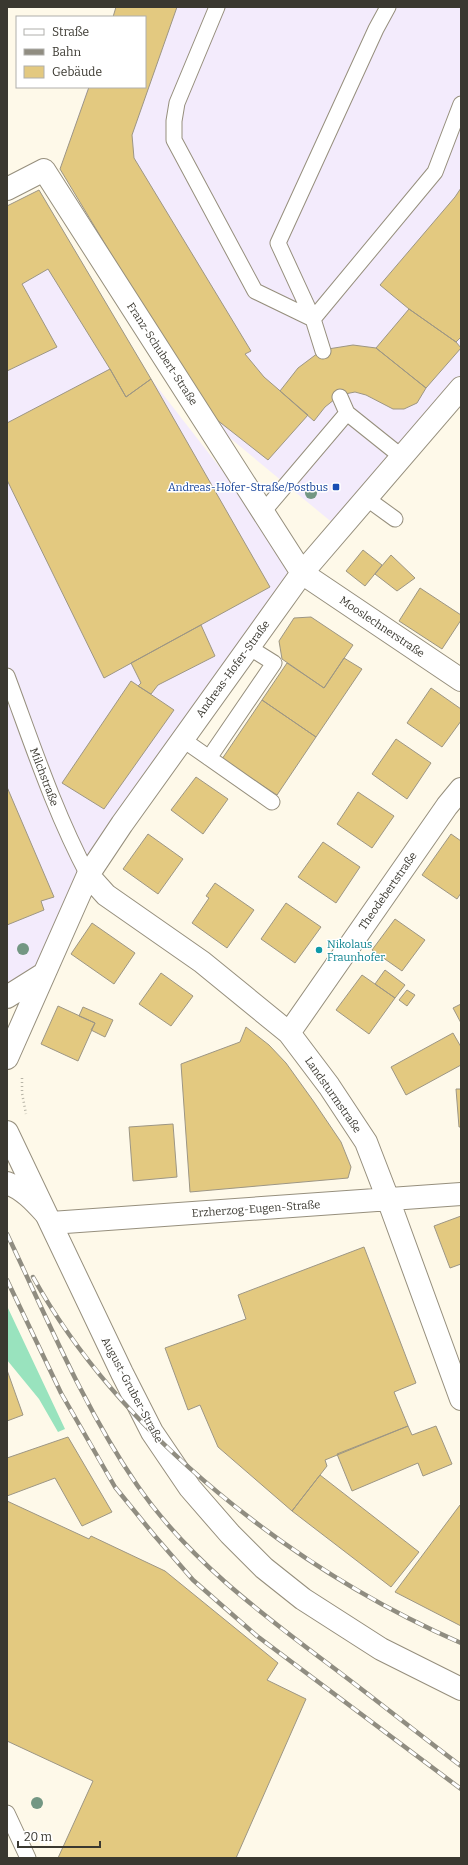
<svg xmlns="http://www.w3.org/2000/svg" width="468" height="1865" font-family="Bitter,serif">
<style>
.industrial{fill:#f3ebfc}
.green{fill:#99e3be}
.building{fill:#e3c980;stroke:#9d9684}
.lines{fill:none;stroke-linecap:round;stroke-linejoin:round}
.service-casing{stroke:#968f7d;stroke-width:17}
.minor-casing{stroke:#968f7d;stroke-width:24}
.tertiary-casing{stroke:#968f7d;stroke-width:24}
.secondary-casing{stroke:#968f7d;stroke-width:24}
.path{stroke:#b8b5a7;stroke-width:2.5;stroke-dasharray:1 3;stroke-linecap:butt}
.service{stroke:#fff;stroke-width:15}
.minor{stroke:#fff;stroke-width:22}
.tertiary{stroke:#fff;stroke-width:22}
.secondary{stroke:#fff;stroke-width:22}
.rail-casing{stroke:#908d81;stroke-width:4.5}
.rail{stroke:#fff;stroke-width:3;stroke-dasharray:9;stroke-linecap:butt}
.tree{fill:#739783}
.transit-dot{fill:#1a4fb4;stroke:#fff;stroke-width:1.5}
.culture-dot{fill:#0f9aa8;stroke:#fff;stroke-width:1.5}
.labels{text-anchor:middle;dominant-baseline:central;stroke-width:3;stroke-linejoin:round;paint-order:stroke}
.street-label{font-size:11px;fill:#3a3830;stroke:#fff}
.transit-label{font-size:11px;fill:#164399;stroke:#fff;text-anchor:end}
.culture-label{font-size:11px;fill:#0d838f;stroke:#fff;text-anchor:start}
</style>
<rect width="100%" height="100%" fill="#fef9e9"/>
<path class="industrial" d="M116,7H461V388L340,529L213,424L60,169L88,87H145V17H113Z
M39,190L151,379L302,573L163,767L42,975L7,991V206Z"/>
<path class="green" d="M7,1306L65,1429L58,1432L39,1399L7,1360Z"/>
<path class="building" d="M116,7H177L132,135L134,158L251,351L245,354L264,377L308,415L268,460L212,416L191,387L60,169L89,87H145V17H113Z
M461,188V337L456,342L409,309L380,285L455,197Z
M39,190L151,379L126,397L110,369L48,269L22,284L57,347L7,371V206Z
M409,309L456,342L461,348L426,388L376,348Z
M353,345L376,348L426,388L417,403L404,409H393L366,395L355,392L345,394L335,399L325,407L314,421L280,391L298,368L318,353L328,349Z
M110,369L126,397L151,379L270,587L104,678L7,480V423Z
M363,550L382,565L365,586L346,571Z
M391,555L415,578L397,591L375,574Z
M420,588L461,615V620L442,649L399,621Z
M311,617L353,645L324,688L282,659L279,641L294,618Z
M201,625L215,656L158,685L151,694L138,686L141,683L131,663Z
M344,658L362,669L316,737L262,700L287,663L324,688Z
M131,681L174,710L104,809L62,783Z
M431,688L461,709V721L442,747L407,723Z
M262,700L316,737L277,795L222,759Z
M396,739L431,763L407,799L372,774Z
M196,777L228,799L203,834L171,810Z
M7,787L54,897L41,901L44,910L7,925Z
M358,792L394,816L372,848L337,824Z
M148,834L183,859L158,894L123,869Z
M451,834L461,841V893L457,899L422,875Z
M323,842L360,867L336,903L298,877Z
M215,883L254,910L227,948L192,923L209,898L206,896Z
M286,903L321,927L295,963L261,939Z
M395,919L425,940L402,971L372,950Z
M92,923L135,953L114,984L71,954Z
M385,970L405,985L395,998L375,984Z
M161,973L193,996L171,1026L139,1004Z
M362,975L395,998L369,1034L336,1010Z
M407,990L415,995L407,1006L399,1000Z
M461,1004V1023L453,1008Z
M58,1006L95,1023L78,1061L41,1044Z
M83,1007L113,1020L105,1037L91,1030L95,1023L79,1016Z
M246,1027L269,1045L286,1063L314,1102L341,1142L351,1167L348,1178L190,1192L181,1064L240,1042Z
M453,1033L461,1047V1065L406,1095L391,1067Z
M456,1089H461V1127H459Z
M173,1124L177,1177L133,1181L129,1127Z
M461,1216V1264L450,1268L434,1226Z
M364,1247L416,1383L394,1392L408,1426L325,1460L327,1466L292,1511L218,1447L200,1405L188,1410L165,1348L246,1319L238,1295Z
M7,1370L23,1415L7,1421Z
M408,1426L412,1435L436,1426L452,1464L423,1476L418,1463L352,1491L337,1454Z
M68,1437L112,1512L82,1526L55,1478L7,1496V1458Z
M320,1475L419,1552L391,1587L292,1511Z
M7,1501L89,1539L91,1536L165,1571L278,1663L267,1680L306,1699L236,1858H58L93,1781L7,1741Z
M460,1505L461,1506V1626L395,1592Z"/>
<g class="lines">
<defs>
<path id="service" d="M217,7L177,103L174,121V140L255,291L313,319
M313,319L435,172L461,104
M323,351L313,319L278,243L376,29L388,7
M340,397L347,413L402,457
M366,498L395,519
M263,512L347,413
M7,676C32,743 54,811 88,875
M182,739L272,802
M209,758L274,663L250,648
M7,1813L28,1858"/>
<path id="minor" d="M7,189L44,170L302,573L461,680
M88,875L106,895L202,962L289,1033L329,1086L366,1142L388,1199L461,1399
M7,997L42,975
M289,1033L447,806L461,789
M7,1058L88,875L122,824L302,573L461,388
M51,1223L461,1194"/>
<path id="tertiary" d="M7,1183C23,1189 34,1201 45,1213"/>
<path id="secondary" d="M7,1132L122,1373L152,1432L190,1488L230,1534L264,1568L303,1599L381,1649L461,1689"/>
</defs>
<use href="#service" class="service-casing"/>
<use href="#minor" class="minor-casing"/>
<use href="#tertiary" class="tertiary-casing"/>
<use href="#secondary" class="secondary-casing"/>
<path class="path" d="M22,1078V1093L26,1114"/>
<use href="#service" class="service"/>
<use href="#minor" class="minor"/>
<use href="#tertiary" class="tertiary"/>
<use href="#secondary" class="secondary"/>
<defs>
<path id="rail" d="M7,1234C47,1318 84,1408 137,1485C190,1562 266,1617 339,1672C380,1703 420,1735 461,1766
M33,1277C121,1436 296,1571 461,1643
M7,1280L61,1393L115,1487L154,1535L193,1580L257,1636L461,1789"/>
</defs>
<use href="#rail" class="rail-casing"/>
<use href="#rail" class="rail"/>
</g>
<g class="tree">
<circle cx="311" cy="493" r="6"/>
<circle cx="23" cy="949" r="6"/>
<circle cx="37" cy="1803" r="6"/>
</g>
<rect class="transit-dot" x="332" y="483" width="8" height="8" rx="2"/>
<circle class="culture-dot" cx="319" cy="950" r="4"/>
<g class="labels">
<g class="street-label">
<text transform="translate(162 354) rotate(57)">Franz-Schubert-Straße</text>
<text transform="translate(382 627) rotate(34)">Mooslechnerstraße</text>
<text transform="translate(233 669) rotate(-54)">Andreas-Hofer-Straße</text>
<text transform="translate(44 777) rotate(69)">Milchstraße</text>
<text transform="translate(388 891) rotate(-55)">Theodebertstraße</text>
<text transform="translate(333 1095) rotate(55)">Landsturmstraße</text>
<text transform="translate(256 1209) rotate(-4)">Erzherzog-Eugen-Straße</text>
<text transform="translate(132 1390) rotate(62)">August-Gruber-Straße</text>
</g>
<g class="transit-label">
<text x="328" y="487">Andreas-Hofer-Straße/Postbus</text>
</g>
<g class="culture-label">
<text x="327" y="944">Nikolaus<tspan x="327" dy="13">Fraunhofer</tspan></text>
</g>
</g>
<rect width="468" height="1865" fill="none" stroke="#3a3830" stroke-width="16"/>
<rect x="16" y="16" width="130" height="72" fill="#ffffff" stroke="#b0afac"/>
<rect x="24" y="29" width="20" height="6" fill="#ffffff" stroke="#b0afac"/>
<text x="52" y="36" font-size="12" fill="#3a3830">Straße</text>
<rect x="24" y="49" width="20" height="6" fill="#908d81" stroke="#b0afac"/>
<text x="52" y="56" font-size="12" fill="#3a3830">Bahn</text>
<rect x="24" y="66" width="20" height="12" fill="#e3c980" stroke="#b0afac"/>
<text x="52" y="76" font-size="12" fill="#3a3830">Gebäude</text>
<path d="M18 1841v6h82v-6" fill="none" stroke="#3a3830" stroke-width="2"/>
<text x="24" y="1841" font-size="12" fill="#3a3830" stroke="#ffffff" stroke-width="3" paint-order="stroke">20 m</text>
</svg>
